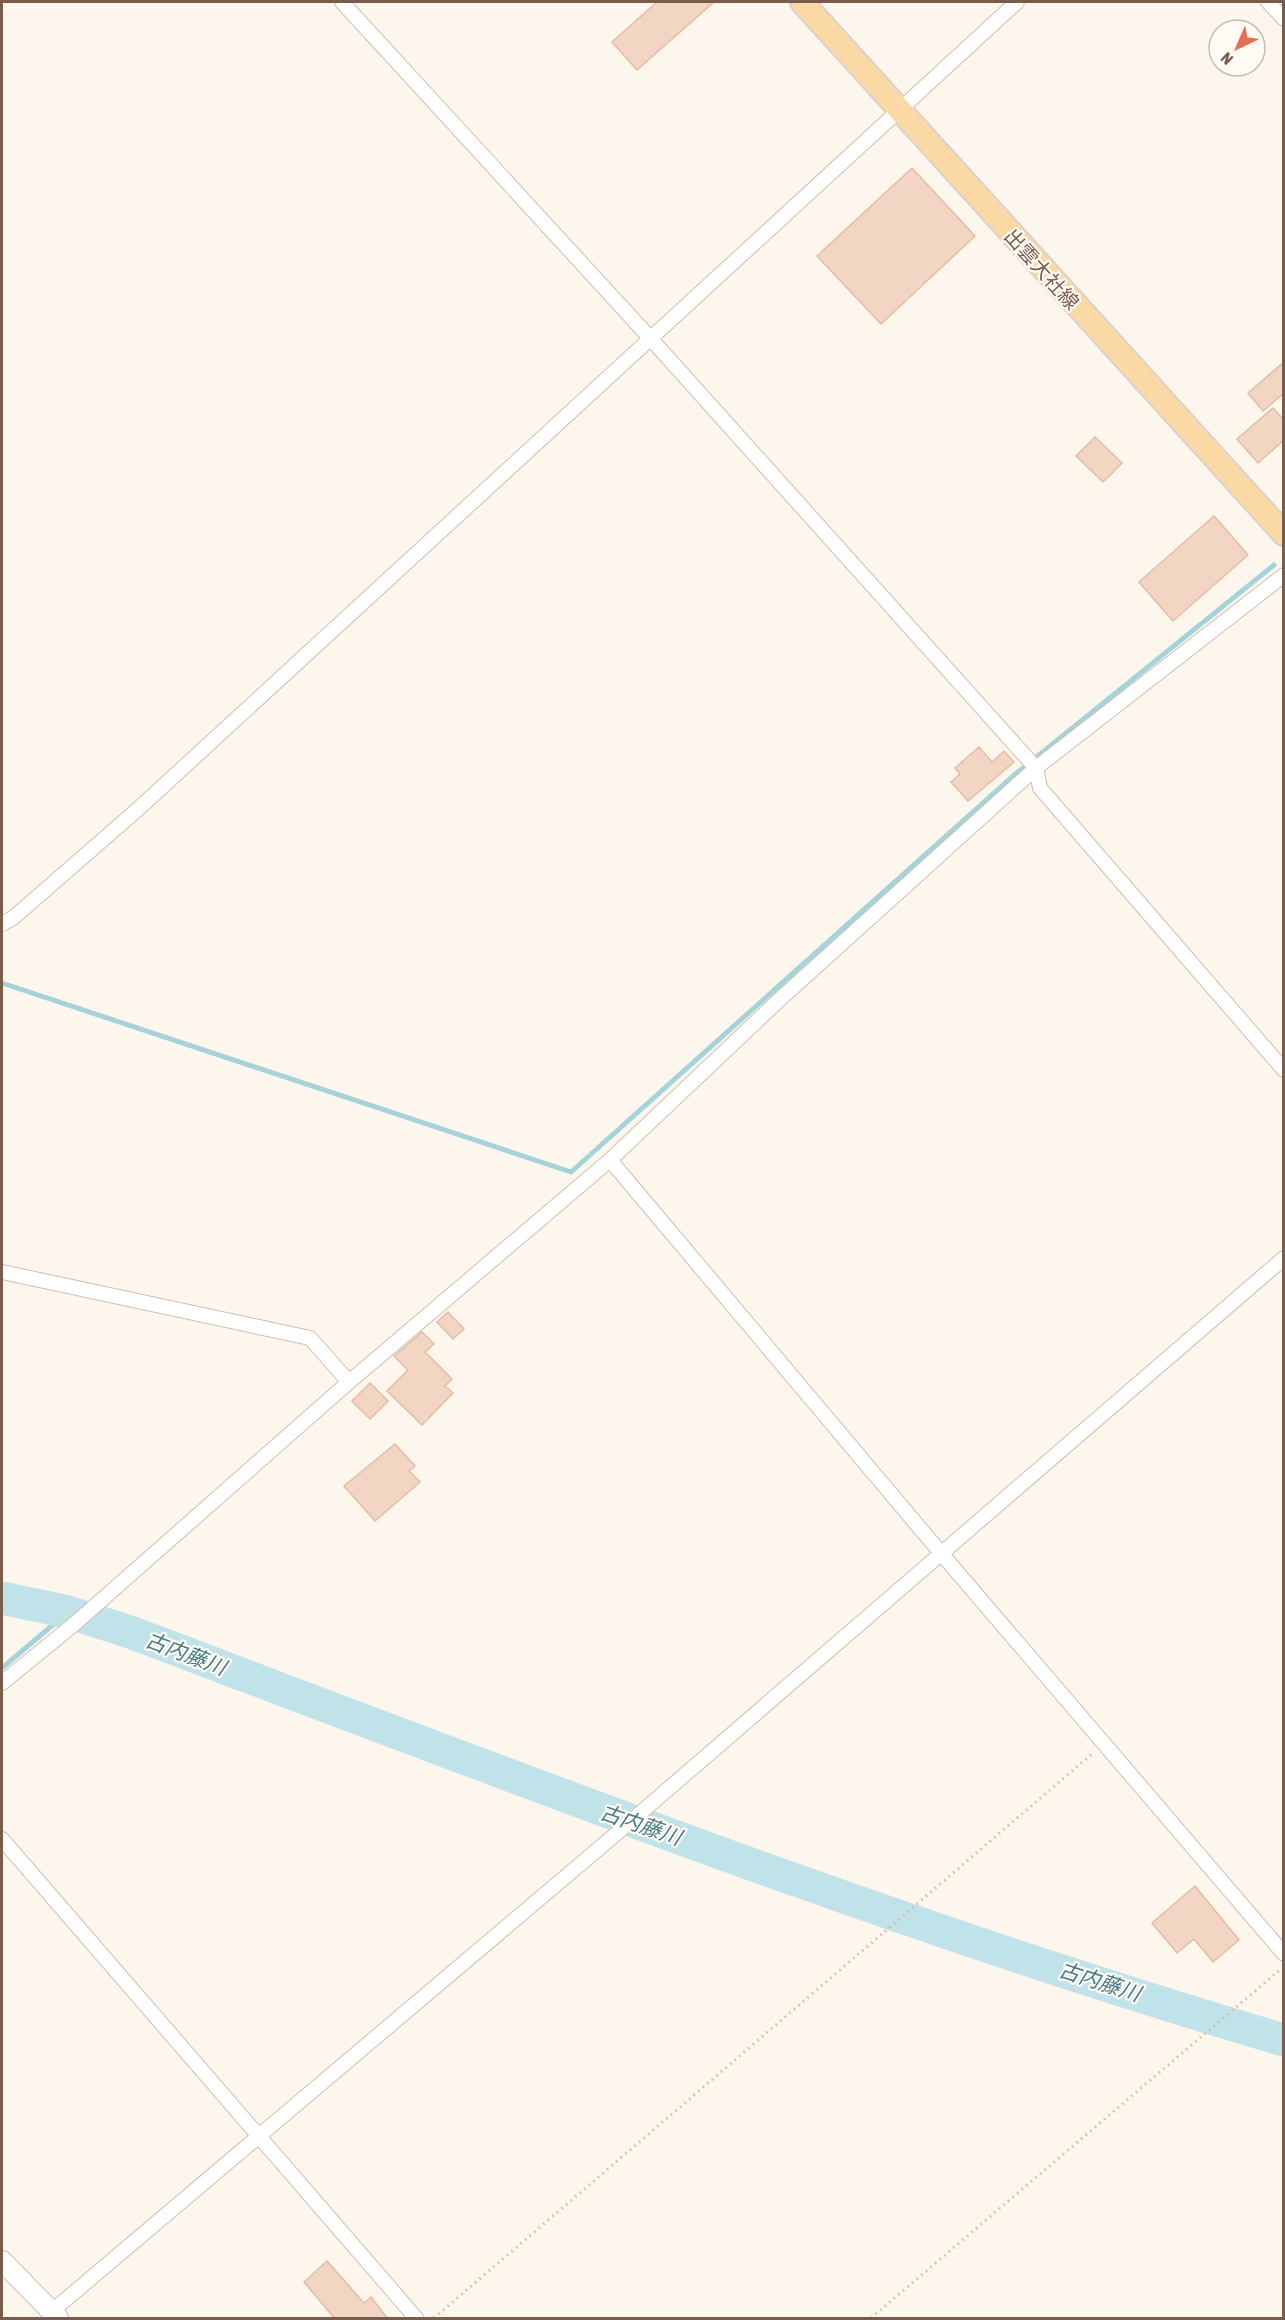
<svg xmlns="http://www.w3.org/2000/svg" width="1285" height="2320" font-family="'Asap Condensed','Noto Sans JP',sans-serif">
<style>
.lines{fill:none;stroke-linecap:round;stroke-linejoin:round}
.stream{stroke:#a5d3da;stroke-width:5}
.river{stroke:#bfe3e8;stroke-width:33}
.building{fill:#f3d5c3;stroke:#e6bba3;stroke-width:1.5}
.minor-casing{stroke:#d1beb0;stroke-width:16}
.secondary-casing{stroke:#d6c0b0;stroke-width:22}
.primary-casing{stroke:#dad1cd;stroke-width:26}
.path{stroke:#d9b8a5;stroke-width:3;stroke-dasharray:1.5 4.5;stroke-linecap:butt}
.minor{stroke:#fff;stroke-width:14}
.secondary{stroke:#fff;stroke-width:20}
.primary{stroke:#fbd9a5;stroke-width:22}
.labels{text-anchor:middle;dominant-baseline:central;stroke-width:4.5;stroke-linejoin:round;paint-order:stroke}
.street-label{font-size:20px;fill:#7a5c4d;stroke:#fffaf3}
.water-label{font-size:21px;font-style:italic;fill:#437c86;stroke:#fffaf3}
</style>
<rect width="100%" height="100%" fill="#fdf6ec"/>
<g class="lines">
<path class="stream" d="M2,983L571,1172L1013,776L1274,565
M2,1668L68,1612"/>
<path class="river" d="M2,1598L68,1612L130,1632C512,1776 892,1925 1284,2040"/>
</g>
<path class="building" d="M657,2H714L637,70L612,42Z
M912,168L975,236L881,324L817,256Z
M1284,362V393L1263,411L1248,393Z
M1273,408L1284,420V440L1258,463L1237,439Z
M1095,437L1122,463L1103,482L1076,456Z
M1214,516L1248,555L1173,621L1139,582Z
M979,747L992,762L1004,751L1014,762L968,801L951,782L960,774L955,768Z
M448,1312L464,1329L453,1339L437,1322Z
M422,1332L434,1344L425,1352L452,1379L445,1386L453,1393L422,1425L387,1391L408,1370L394,1356Z
M370,1383L388,1401L370,1419L352,1401Z
M395,1444L415,1466L409,1471L420,1482L375,1521L344,1486Z
M1195,1886L1239,1940L1213,1962L1194,1939L1177,1953L1152,1923Z
M327,2261L364,2303L371,2297L388,2319H335L304,2282Z"/>
<g class="lines">
<defs>
<path id="minor" d="M342,2L651,339L1036,768L1040,788L1284,1070
M1268,2L1284,19
M2,924L13,918L137,810L1017,2
M610,1160L940,1552L1284,1954
M2,1272L310,1338L349,1382
M2,1683L72,1626L349,1382L610,1160L778,1001L1036,768L1284,575
M2,1839L416,2318
M51,2312L616,1834L1284,1258"/>
<path id="secondary" d="M2,2261L58,2318"/>
<path id="primary" d="M802,2L1284,534"/>
</defs>
<use href="#minor" class="minor-casing"/>
<use href="#secondary" class="secondary-casing"/>
<use href="#primary" class="primary-casing"/>
<path class="path" d="M434,2318L1093,1753
M871,2318L1282,1968"/>
<use href="#minor" class="minor"/>
<use href="#secondary" class="secondary"/>
<use href="#primary" class="primary"/>
</g>
<g class="labels">
<g class="street-label">
<text transform="translate(1042 269) rotate(48)">出雲大社線</text>
</g>
<g class="water-label">
<text transform="translate(186 1653) rotate(21)">古内藤川</text>
<text transform="translate(641 1824) rotate(19)">古内藤川</text>
<text transform="translate(1100 1981) rotate(18)">古内藤川</text>
</g>
</g>
<rect width="1285" height="2320" fill="none" stroke="#7a5c4d" stroke-width="6"/>
<g transform="translate(1237 48) rotate(224)"><circle r="28" fill="#fffaf3" stroke="#cabbb1" stroke-width="1.5"/>
<path d="M0-4.5L10 22L0 15L-10 22Z" fill="#e76f51"/>
<text y="-9" font-size="16" font-weight="bold" text-anchor="middle" fill="#7a5c4d">N</text>
</g>
</svg>
